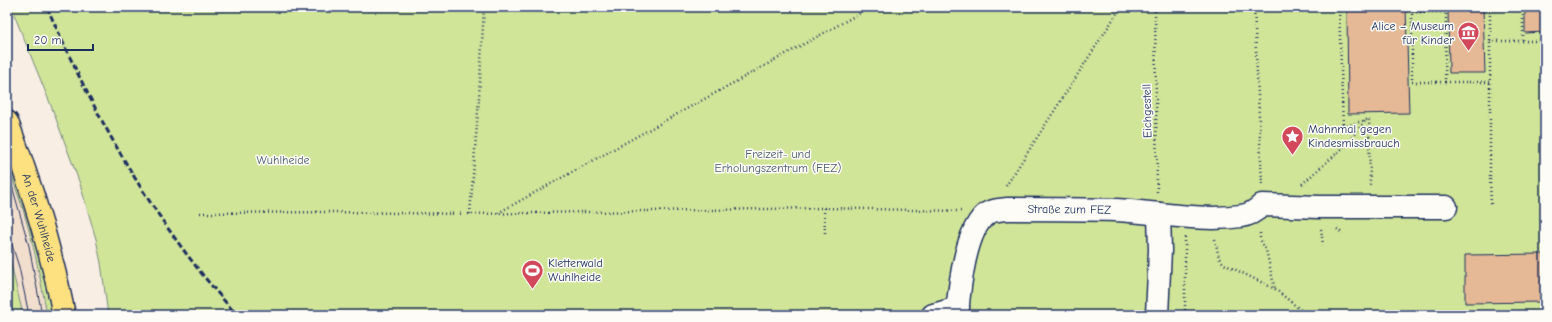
<svg xmlns="http://www.w3.org/2000/svg" width="1552" height="322" font-family="'Comic Neue',sans-serif">
<style>
.built{fill:#f2decd}
.green{fill:#d1e599;stroke:#768a7c}
.building{fill:#e5b896;stroke:#1b2f5e}
.lines{fill:none;stroke-linecap:round;stroke-linejoin:round}
.minor-casing{stroke:#1b2f5e;stroke-width:25}
.major-casing{stroke:#1b2f5e;stroke-width:25}
.path{stroke:#1b2f5e;stroke-width:2.5;stroke-dasharray:1 3;stroke-linecap:butt}
.minor{stroke:#fdfcf7;stroke-width:22}
.major{stroke:#fde080;stroke-width:22}
.tram{stroke:#1b2f5e;stroke-width:1}
.rail{stroke:#1b2f5e;stroke-width:3;stroke-dasharray:6 3;stroke-linecap:butt}
.labels{text-anchor:middle;dominant-baseline:central;stroke-width:3;stroke-linejoin:round;paint-order:stroke}
.poi-label{font-size:12px;fill:#1b2f5e;stroke:#fdfcf7;text-anchor:start}
.street-label{font-size:12px;fill:#1b2f5e;stroke:#fdfcf7}
.park-label{font-size:12px;fill:#485c6d;stroke:#fdfcf7}
</style>
<rect width="100%" height="100%" fill="#f8eee4"/>
<filter id="ink" filterUnits="userSpaceOnUse"><feTurbulence type="fractalNoise" baseFrequency=".025" numOctaves="2"/><feDisplacementMap in="SourceGraphic" scale="8" xChannelSelector="R" yChannelSelector="G"/><feConvolveMatrix kernelMatrix="1 2 1 2 8 2 1 2 1" color-interpolation-filters="sRGB"/></filter>
<g filter="url(#ink)">
<path class="built" d="M7,160L24,214L39,275L47,315H23L7,247Z"/>
<path class="green" d="M11,7H1545V315H108L101,263L96,239L80,184L52,108Z
M7,148L30,215L55,315H47C41,281 34,246 24,213C18,192 7,170 7,148Z
M7,247L23,315H13L7,285Z"/>
<path class="building" d="M1347,7H1406L1409,113L1348,114Z
M1448,7H1483L1485,73H1449Z
M1525,7H1545V32L1525,33Z
M1545,254V302L1465,303V255Z"/>
<g class="lines">
<defs>
<g id="minor">
<path d="M933,315L958,308"/>
<path id="s1" d="M957,315C959,290 965,227 988,213C993,210 1000,210 1006,209C1043,209 1080,209 1116,210C1157,212 1200,222 1241,216C1250,215 1256,211 1262,205L1319,207H1446"/>
<path d="M1157,315L1160,250L1159,214"/>
</g>
<g id="major">
<path id="s2" d="M7,122C31,185 51,249 64,315"/>
</g>
</defs>
<use href="#minor" class="minor-casing"/>
<use href="#major" class="major-casing"/>
<path class="path" d="M1155,7L1157,192
M1254,7L1262,184
M1339,7L1343,127L1369,119L1370,186
M1490,7V177L1491,206
M1523,7V41
M1412,12H1446L1445,82H1412Z
M1490,41H1545
M1445,82H1490
M1302,184L1345,146L1366,120
M1006,186L1121,7
M824,208L825,233
M200,213L331,212L470,214L824,208L961,211
M498,213L871,7
M470,214L479,98L484,7
M1321,229L1323,245
M1337,229L1343,234
M1260,233V239L1266,250L1275,289
M1185,237V315
M1215,239L1219,258L1224,264L1275,289L1307,315"/>
<use href="#minor" class="minor"/>
<use href="#major" class="major"/>
<path class="tram" d="M7,168L29,246L42,315
M7,229L19,267L29,315"/>
<path class="rail" d="M47,7C96,119 155,225 237,315"/>
</g>
</g>
<defs>
<symbol id="museum-pin" viewBox="-11 -11 22 30"><path d="M0 17L-7.5 6A9.5 9.5 0 1 1 7.5 6Z" fill="#d1495b" stroke="#fdfcf7"/><path d="M0-6L6-3V-2H-6V-3ZM-5-1h2V3h-2ZM-1-1h2V3h-2ZM3-1h2V3H3ZM-6 4H6V6H-6Z" fill="#fff"/></symbol>
<symbol id="sight-pin" viewBox="-11 -11 22 30"><path d="M0 17L-7.5 6A9.5 9.5 0 1 1 7.5 6Z" fill="#d1495b" stroke="#fdfcf7"/><path d="M0-6L1.8-2.2L6-1.7L2.9 1.2L3.7 5.4L0 3.3L-3.7 5.4L-2.9 1.2L-6-1.7L-1.8-2.2Z" fill="#fff"/></symbol>
<symbol id="stadium-pin" viewBox="-11 -11 22 30"><path d="M0 17L-7.5 6A9.5 9.5 0 1 1 7.5 6Z" fill="#d1495b" stroke="#fdfcf7"/><path d="M0-5a6.5 5 0 1 0 0 10a6.5 5 0 1 0 0-10ZM-3.5-1.8h7v3.6h-7Z" fill="#fff"/></symbol>
</defs>
<g fill-rule="evenodd">
<use href="#museum-pin" x="1456" y="20" width="25" height="34"/>
<use href="#sight-pin" x="1280" y="124" width="25" height="34"/>
<use href="#stadium-pin" x="520" y="258" width="25" height="34"/>
</g>
<g class="labels">
<g class="poi-label">
<text x="1454" y="26" text-anchor="end">Alice – Museum<tspan x="1454" dy="14">für Kinder</tspan></text>
<text x="1308" y="129">Mahnmal gegen<tspan x="1308" dy="14">Kindesmissbrauch</tspan></text>
<text x="548" y="263">Kletterwald<tspan x="548" dy="14">Wuhlheide</tspan></text>
</g>
<g class="street-label">
<text transform="translate(1147 111) rotate(-91)">Eichgestell</text>
<text stroke="none"><textPath href="#s1" startOffset="191">Straße zum FEZ</textPath></text>
<text stroke="none"><textPath href="#s2" startOffset="101">An der Wuhlheide</textPath></text>
</g>
<g class="park-label">
<text x="778" y="154">Freizeit- und<tspan x="778" dy="14">Erholungszentrum (FEZ)</tspan></text>
<text x="283" y="160">Wuhlheide</text>
</g>
</g>
<rect width="1552" height="322" fill="none" stroke="#fdfcf7" stroke-width="24"/>
<rect x="12" y="12" width="1528" height="298" fill="none" stroke="#1b2f5e" stroke-width="1.5" filter="url(#ink)"/>
<path d="M28 44v6h65v-6" fill="none" stroke="#1b2f5e" stroke-width="2"/>
<text x="34" y="44" font-size="12" fill="#1b2f5e" stroke="#fdfcf7" stroke-width="3" paint-order="stroke">20 m</text>
</svg>
